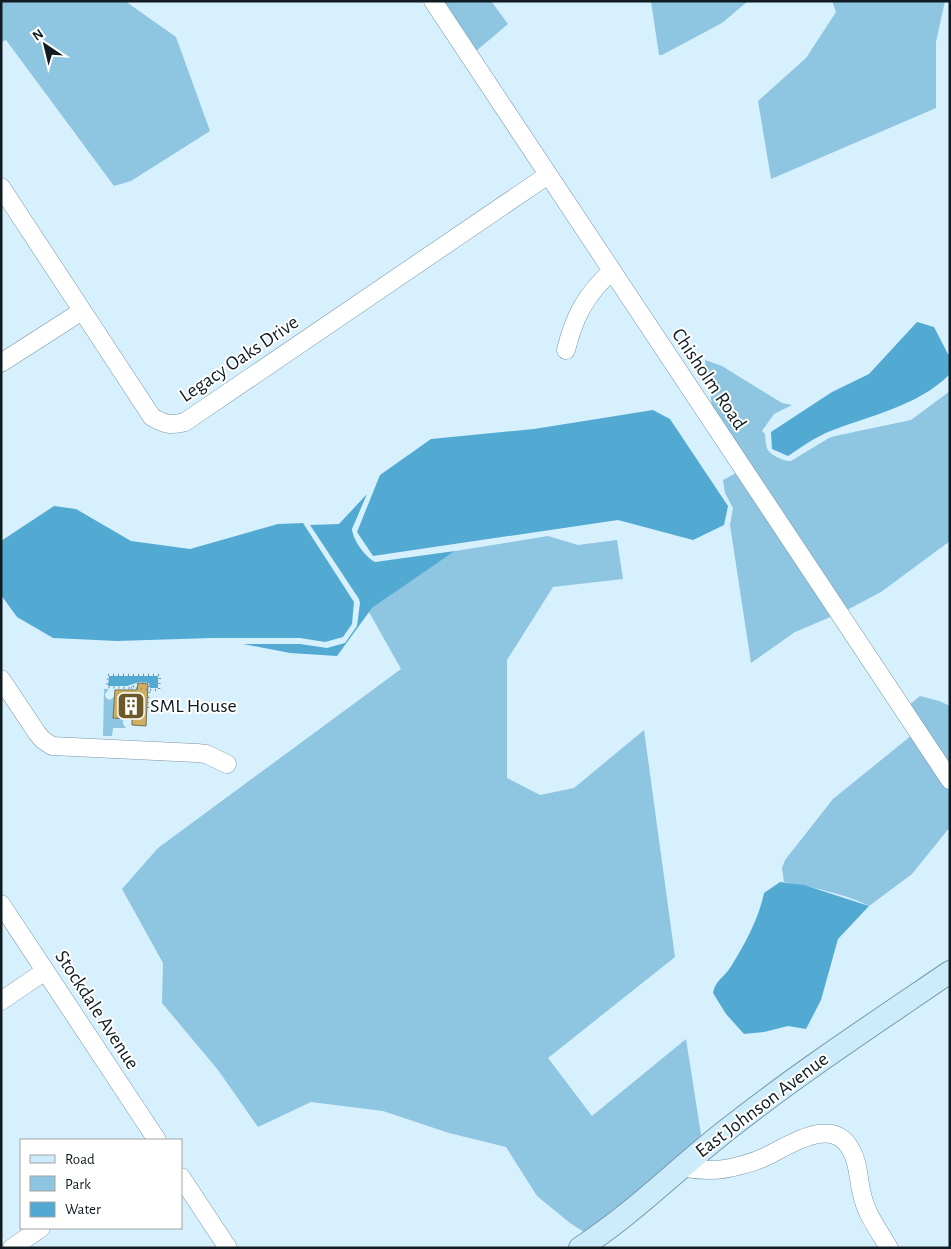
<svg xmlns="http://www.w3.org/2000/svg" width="951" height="1249" font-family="'Alegreya Sans',sans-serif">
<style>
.green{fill:#8ec5e1}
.water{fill:#52aad2}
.building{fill:#cdb062;stroke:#776d53}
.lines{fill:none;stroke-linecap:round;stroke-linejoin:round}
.minor-casing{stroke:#7997a6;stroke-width:19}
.major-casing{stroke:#759bad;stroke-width:24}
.path{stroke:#7c8f98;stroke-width:2.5;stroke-dasharray:1 4;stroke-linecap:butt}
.minor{stroke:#fff;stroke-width:18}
.major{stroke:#cdecfb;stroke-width:22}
.labels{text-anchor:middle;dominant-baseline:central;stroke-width:4;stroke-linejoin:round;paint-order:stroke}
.street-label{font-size:20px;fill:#101c21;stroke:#fff}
.poi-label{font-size:20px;fill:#101c21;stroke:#fff;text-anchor:start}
</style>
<rect width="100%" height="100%" fill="#d7f0fd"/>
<path class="green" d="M1,1H125L176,37L210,131L131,181L114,186L6,40L1,42Z
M441,1H491L508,24L475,52Z
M651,1H748L722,23L662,55H659Z
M832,1H945L936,42V108L771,179L758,101L806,58L836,12Z
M705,360L722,366L782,403L792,405L774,414L762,431L765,434C766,448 766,452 779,458C783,460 786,461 791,461L829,438L835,436L911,420L950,391V541L881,592L845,611L713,412Z
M738,472L833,616L795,632L751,663L730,525L733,508L725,493L723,480Z
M548,536L578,545L617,540L623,579L553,587L507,660V778L540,795L574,788L644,730L675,957L548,1058L592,1116L686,1039L702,1141L587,1234L570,1223L537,1196L506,1147L449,1133L383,1111L311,1102L258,1127L218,1070L162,1003L163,963L122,889L158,848L401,669L369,612L372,608L455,551Z
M104,689H109L105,694L106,698L110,700L114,697V717L123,718V724L126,728H113L112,736H103Z
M920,696L939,701L950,706V769L908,706Z
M912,735L950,792V827L912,874L869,906C849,895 808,886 784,882L782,868L785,860L833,799Z"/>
<path class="water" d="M917,322L934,327L950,358V374C917,407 870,415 828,432C814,438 800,448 788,456L772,449L771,432L832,392L869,374Z
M653,410L670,419L728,506L724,525L693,540L618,520L373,556L357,532L380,475L431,439L534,429Z
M367,494L352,529C353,540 365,557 375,562L455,551L372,608L337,656L290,653L243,644H300L327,648L345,643L357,626L360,603L359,599L310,525L339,524Z
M54,506L76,509L131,541L190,549L278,524L303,523L354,602L352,624L343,637L325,642L300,638H212L117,641L53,638L17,617L1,595V541Z
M109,676H158V688H150L149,683L139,682L127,686H108Z
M780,882L804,885L869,906L838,939L821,1000L806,1029L788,1026L764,1032L744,1034L726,1014L713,993C715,981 723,978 730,968C744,946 759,918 764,893Z"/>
<path class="building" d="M138,683L148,684L146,726L132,725V719L113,718L115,690H137Z"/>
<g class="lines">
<defs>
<path id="minor" d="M433,1L950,780
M1,187L152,417C164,424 171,426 185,422L548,175
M566,350C574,317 586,294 612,271
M1,363L82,311
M1,679L37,733L43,740L52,746L197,753L206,754L227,764
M1,904L157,1140
M1,1001L45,971
M682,1167C703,1172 722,1171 742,1165C751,1163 759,1160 767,1156C790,1145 833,1115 851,1150C859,1163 858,1180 862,1194C866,1214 879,1231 889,1248
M181,1177L228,1248
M12,1248L41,1228"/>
<path id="major" d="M580,1248C633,1214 678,1168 728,1129C799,1073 875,1023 950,972"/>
</defs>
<use href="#minor" class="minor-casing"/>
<use href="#major" class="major-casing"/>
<path class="path" d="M108,675H160L159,690H149V683H139L131,688H127L107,687Z
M131,688L149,690L148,708L152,709"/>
<use href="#minor" class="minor"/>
<use href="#major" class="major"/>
</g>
<defs>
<symbol id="building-square" viewBox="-11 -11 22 22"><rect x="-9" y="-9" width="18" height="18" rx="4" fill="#6c5927" stroke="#fff"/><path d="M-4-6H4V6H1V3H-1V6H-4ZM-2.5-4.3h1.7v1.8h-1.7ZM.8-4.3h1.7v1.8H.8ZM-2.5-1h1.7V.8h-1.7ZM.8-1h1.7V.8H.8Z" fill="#fff"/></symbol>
</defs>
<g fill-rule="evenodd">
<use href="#building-square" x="115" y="690" width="32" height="32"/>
</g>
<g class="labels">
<g class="street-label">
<text transform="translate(239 359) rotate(-34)">Legacy Oaks Drive</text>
<text transform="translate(709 379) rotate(56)">Chisholm Road</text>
<text transform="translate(97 1010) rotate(57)">Stockdale Avenue</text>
<text transform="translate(762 1105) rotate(-37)">East Johnson Avenue</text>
</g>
<g class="poi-label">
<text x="150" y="706">SML House</text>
</g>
</g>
<rect width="951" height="1249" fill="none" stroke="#101c21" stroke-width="5"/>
<rect x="20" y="1139" width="162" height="90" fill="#ffffff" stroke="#9fa4a6"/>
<rect x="30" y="1155" width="25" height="8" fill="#cdecfb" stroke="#9fa4a6"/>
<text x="65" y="1164" font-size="15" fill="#101c21">Road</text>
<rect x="30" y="1176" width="25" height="15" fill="#8ec5e1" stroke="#9fa4a6"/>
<text x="65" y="1189" font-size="15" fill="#101c21">Park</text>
<rect x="30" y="1202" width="25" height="15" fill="#52aad2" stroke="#9fa4a6"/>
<text x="65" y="1214" font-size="15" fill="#101c21">Water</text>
<g transform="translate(45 45) rotate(325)" stroke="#ffffff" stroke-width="4" paint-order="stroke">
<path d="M0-4L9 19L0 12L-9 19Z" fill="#101c21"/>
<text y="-8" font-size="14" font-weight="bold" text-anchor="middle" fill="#101c21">N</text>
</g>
</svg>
